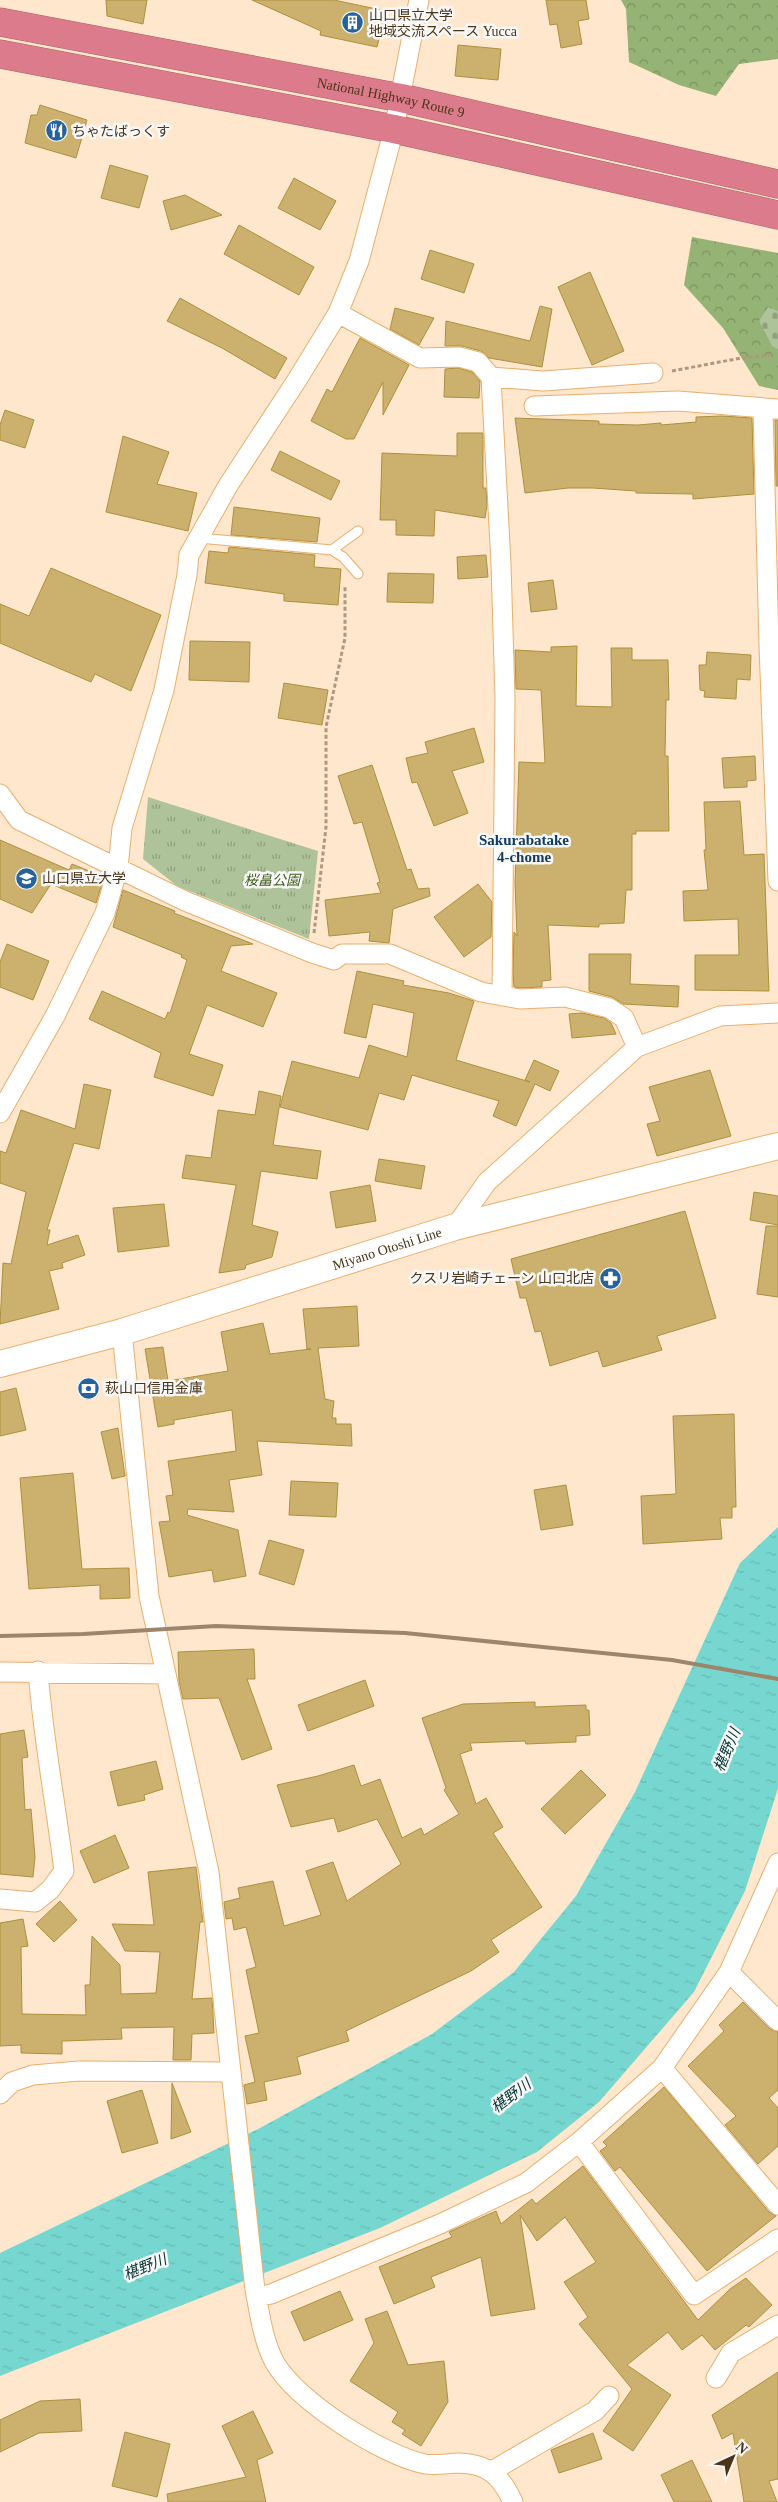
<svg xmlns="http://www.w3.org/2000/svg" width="778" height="2502" font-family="'Times New Roman','Noto Sans JP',serif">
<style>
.grass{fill:url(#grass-tufts)}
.forest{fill:url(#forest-crowns)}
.cemetery{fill:url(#cemetery-stones)}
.water{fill:url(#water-ripples)}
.building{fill:#cbb16d;stroke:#ad903d}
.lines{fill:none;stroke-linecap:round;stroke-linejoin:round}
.lane-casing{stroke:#e8af6d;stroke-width:11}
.street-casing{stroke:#e8af6d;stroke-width:21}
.secondary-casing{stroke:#e8af6d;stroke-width:28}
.highway-casing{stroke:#a96263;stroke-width:29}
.path{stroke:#af987d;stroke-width:3;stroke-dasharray:4 2.5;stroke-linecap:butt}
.lane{stroke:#fff;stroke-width:9}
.street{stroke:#fff;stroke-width:19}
.secondary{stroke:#fff;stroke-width:26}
.highway{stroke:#db7b8c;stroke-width:28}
.rail{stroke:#9c856a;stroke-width:4}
.labels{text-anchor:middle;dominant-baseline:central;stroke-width:5;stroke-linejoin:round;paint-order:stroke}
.poi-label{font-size:14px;fill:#4b3418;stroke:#f8f8f8;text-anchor:start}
.street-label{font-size:14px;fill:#4b3418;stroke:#f8f8f8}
.park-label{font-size:14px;font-style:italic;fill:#425e1d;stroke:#f8f8f8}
.neighbourhood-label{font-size:15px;font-weight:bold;fill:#123b61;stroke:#f8f8f8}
.water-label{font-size:15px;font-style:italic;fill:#043532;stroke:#f8f8f8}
</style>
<defs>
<pattern id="grass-tufts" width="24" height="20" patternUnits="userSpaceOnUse" patternTransform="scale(1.25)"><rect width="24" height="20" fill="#afc39a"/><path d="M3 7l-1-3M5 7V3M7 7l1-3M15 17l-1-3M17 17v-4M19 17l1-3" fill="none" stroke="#909f7d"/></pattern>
<pattern id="forest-crowns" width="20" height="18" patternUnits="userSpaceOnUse" patternTransform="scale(1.25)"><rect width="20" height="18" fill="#95b374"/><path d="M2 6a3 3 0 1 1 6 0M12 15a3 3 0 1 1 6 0" fill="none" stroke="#7c925e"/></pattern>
<pattern id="cemetery-stones" width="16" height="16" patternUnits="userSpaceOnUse" patternTransform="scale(1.25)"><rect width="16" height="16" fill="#afc39a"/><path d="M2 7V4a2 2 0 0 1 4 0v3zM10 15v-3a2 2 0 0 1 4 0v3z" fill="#909f7d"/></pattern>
<pattern id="water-ripples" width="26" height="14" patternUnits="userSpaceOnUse" patternTransform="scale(1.25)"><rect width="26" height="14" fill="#76d7d0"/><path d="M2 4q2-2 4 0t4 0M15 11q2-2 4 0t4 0" fill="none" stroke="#68b9b2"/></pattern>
</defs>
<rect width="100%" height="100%" fill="#fee7cd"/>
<path class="grass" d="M148,797L318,851L309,939L177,886L143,859Z"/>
<path class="forest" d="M621,0H778V59L739,64L716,96L679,85L629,62L626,9Z
M692,237L778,253V390L759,386L723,328L684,285Z"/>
<path class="cemetery" d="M768,307L778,311V349L772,346L759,321Z"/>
<path class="water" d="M778,1527V1788L775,1798L745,1891L694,1992L599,2102L537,2152L380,2228L0,2376V2253L260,2128L432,2034L514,1972L576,1896L635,1792L740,1563Z"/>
<path class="building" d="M106,0H147L143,24L107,16Z
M252,0H334L386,11L377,47L320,35L321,31Z
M546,0H586L589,19L578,21L582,44L561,48L557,24L550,25Z
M458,45L501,49L498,80L455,76Z
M40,105L87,120L76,158L25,143L31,115H37Z
M110,165L148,176L139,208L101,198Z
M294,178L336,201L320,230L278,208Z
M185,195L222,215L171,230L163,201Z
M239,225L314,267L299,295L224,254Z
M430,250L474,264L464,293L421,279Z
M590,272L624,351L592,365L558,287Z
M180,298L287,358L275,379L222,348L167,321Z
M540,306L552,309L542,367L489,358L481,351L462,346H445L446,321L530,341Z
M395,308L434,318L419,345L390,329Z
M360,338L409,365L383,415V382L354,439H346L311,421L327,389L332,392Z
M458,368L472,372L480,381L479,398L444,397L445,369Z
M5,410L34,420L25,448L0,440V425Z
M722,416L752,418L754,494L693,499V494L636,493V491L593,488H568L525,493L515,418L599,421V424L638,425L661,423V425L696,422V417Z
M775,420H778V486H776Z
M457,433H483V488H486L487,505L485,518L435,510L434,536L396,535V520H380L382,453L457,456Z
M123,436L169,452L157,484L197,493L188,531L106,512Z
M280,451L340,481L331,500L271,470Z
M234,507L320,518L317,542L231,535Z
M229,547L315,555L314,567L341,569L338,605L284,601V594L205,583L209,551L228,553Z
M486,555L488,577L458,579L457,557Z
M51,568L161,615L131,691L95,674L91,682L0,643V604L29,616Z
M388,573L434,574L433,603L387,602Z
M553,580L557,609L531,612L528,583Z
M190,641L250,642L249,682L189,680Z
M577,646L576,706L612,707L611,648H632V660H668L669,700H666L665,756H668L669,831H636V834H632V890H626L624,923L599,924V927L548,925L551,980L542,981V987L521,988L514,987L513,973L514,932L517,936L515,883L519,762L545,763L541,690L516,689L515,650L551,652V647Z
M707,652L751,655L750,680L737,679L736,699L704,697L705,691L700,690L699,665H706Z
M284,683L328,690L322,725L278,718Z
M474,728L484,762L452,771L468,813L434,826L417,782L412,783L406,758L428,753L425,742Z
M755,756L756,780L747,781V787L724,788L722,758Z
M372,765L407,870L411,869L418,889L429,888L430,896L393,909L389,943L369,941L370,932L329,936L325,900L381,893L377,883L380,882L362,822L354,824L338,776Z
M740,801L744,855L764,854L769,991L695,990V955H739L738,919L684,921L683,891L708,890L704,850H706L704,802Z
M0,840L69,870L72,864L104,877L96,903L51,884L32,913L0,899Z
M478,884L492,902L491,937L464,957L434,917Z
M123,890L175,911L174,913L253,944L231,946L221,971L277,993L263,1027L207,1005L189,1054L223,1065L213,1096L154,1077L161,1053L89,1019L102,991L165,1019L168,1012L170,1013L187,960L181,957L182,955L113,927Z
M7,944L49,961L33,1000L0,987V962Z
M589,954H631L630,984L679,986L678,1007L623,1004L612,997L589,991Z
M357,971L404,981L403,985L449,993L474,1001L456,1060L530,1082L525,1080L534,1060L559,1071L550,1091L535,1084L516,1126L493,1116L499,1101L412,1075L404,1100L379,1093L368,1130L280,1107L292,1061L359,1078L369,1045L407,1057L414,1013L373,1004L366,1038L344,1033Z
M582,1013L604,1018L611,1023L616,1034L572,1038L569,1014Z
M710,1070L731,1136L657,1156L647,1124L660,1121L649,1087Z
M84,1084L111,1090L99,1149L74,1143L47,1230H50L47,1245L78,1235L85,1255L62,1263L63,1268L49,1271L59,1309L0,1324L3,1263L11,1264L26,1192L0,1183V1151L6,1153L21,1110L75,1129Z
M259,1091L281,1096L273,1145L321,1151L317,1179L261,1171L252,1225L278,1232L272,1257L246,1265L245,1269L219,1273L236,1185L182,1178L186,1155L211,1158L218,1110L255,1115Z
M379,1159L425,1166L421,1189L375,1181Z
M370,1185L376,1221L336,1228L330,1192Z
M754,1192L778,1196V1225L750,1220Z
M164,1204L169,1246L118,1252L113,1208Z
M685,1211L716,1318L657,1336L662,1350L603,1367L598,1351L550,1366L541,1331L535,1332L526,1298H520L511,1259Z
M766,1226H778V1297L757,1294Z
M357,1306L359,1346L318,1348L325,1399L334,1401L332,1418H336V1424H351L352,1446L257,1441L262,1475L229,1480L234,1512L188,1509L187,1515L238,1530L246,1576L214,1582L212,1570L169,1577L159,1522L170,1521L166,1496L173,1495L168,1461L236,1451L232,1410L174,1420V1424L158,1427L145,1349L163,1347L168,1381L228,1371L221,1332L263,1323L270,1354L311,1349H307L303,1309Z
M16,1388L26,1430L0,1436V1392Z
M734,1414L736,1507H732V1518H720L722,1539L643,1544L641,1496L676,1494L673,1416Z
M118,1428L125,1476L112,1479L101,1432Z
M73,1473L82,1569L129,1568L130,1598L100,1599V1585L29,1589L20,1478Z
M291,1481L338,1483L336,1517L289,1515Z
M566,1485L573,1525L541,1530L534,1490Z
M269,1540L304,1550L294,1585L259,1574Z
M254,1649L255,1679H247L272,1749L242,1760L219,1698L183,1699L179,1681L178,1652Z
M365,1680L374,1706L308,1731L298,1705Z
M535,1702V1707L586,1705V1710H589L590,1735L576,1736V1742L526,1744L525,1741L470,1743L472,1750L460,1754L476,1804L486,1798L503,1827L493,1833L542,1907L491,1940L499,1952L471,1971L346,2031L349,2041L297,2057L301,2074L264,2082L267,2100L247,2104L244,2085L255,2082L245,2036L259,2033L246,1970L256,1967L246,1927L234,1930L232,1918L226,1919L224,1902L240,1898L238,1888L273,1881L284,1926L321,1915L306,1871L333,1862L347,1901L401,1864L377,1819L338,1832L334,1818L291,1827L277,1785L318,1776L354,1765L361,1786L380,1779L402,1838L421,1828L424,1835L459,1814L444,1790L446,1788L422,1718L463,1704Z
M24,1730L28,1757L22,1758L25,1810L31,1809L35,1857L33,1877L0,1874V1734Z
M156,1761L163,1789L144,1795L145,1800L118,1806L110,1772Z
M581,1770L606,1795L565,1834L541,1809Z
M115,1835L129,1868L94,1883L80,1851Z
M196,1867L203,1922H200L192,1999L212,1998L214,2033L192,2034L191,2060H173L174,2027L121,2028L122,2039L62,2041V2054L21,2053V2045L0,2046V1923L23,1919L28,1946L21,1947L22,2014L86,2015L85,1985H90L92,1936L120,1965L121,1994L156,1993L160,1952L125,1951L112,1924L154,1925L148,1872Z
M60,1901L77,1920L54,1942L36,1924Z
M743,2002L770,2029L778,2032V2090L769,2098L778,2108V2146L758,2164L725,2125L736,2116L688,2066L724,2031L719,2025Z
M172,2083L191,2132L171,2139Z
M664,2087L769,2212L776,2216L707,2271L620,2167L615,2171L600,2151L607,2146L603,2142Z
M142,2090L158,2143L122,2153L107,2101Z
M583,2166L698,2320L730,2289L746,2278L772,2305L749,2327L746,2325L715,2350L702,2335L682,2350L668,2332L627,2365L671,2395L633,2451L603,2431L632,2389L579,2324L588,2317L564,2282L596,2262L565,2217L537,2241L520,2215L535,2309L491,2316L481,2257L431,2277L435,2287L394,2304L379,2267L452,2237L449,2232L496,2211L501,2224L532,2199L536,2204Z
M340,2291L353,2320L304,2341L291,2312Z
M387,2311L408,2365L444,2361L448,2402L421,2446L402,2434L405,2430L392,2422L398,2412L350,2381L374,2343L365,2319Z
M778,2372V2479L769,2481L777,2502H744L733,2433L722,2439L712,2415Z
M80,2399L82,2431L39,2433L0,2452V2420L40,2401Z
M253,2411L273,2453L257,2460L266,2502H168L167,2494L246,2477L222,2426Z
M125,2432L170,2444L157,2497L112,2486Z
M593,2433L602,2459L559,2473L551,2450Z
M692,2460L712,2502H674L661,2475Z"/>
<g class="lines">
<defs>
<path id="lane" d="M199,538L332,550L358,531
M332,550L343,557L358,574"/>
<path id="street" d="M338,313L420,358L459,357L478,362L491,377L543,381L653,373
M491,377L501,564L505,698L502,996
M534,406L678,401L778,409
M763,408L769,646L778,881
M0,794L19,820L185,901L312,953L334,960L342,954H390L481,992L520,999L565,997L609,1008L624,1018L637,1047
M0,1113L55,1016L105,913L118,868L122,828L164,690L187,575L189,555L229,484L297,380L338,313L359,261L394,129L419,0
M455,1227L487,1182L637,1047L720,1016L778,1013
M122,1332L149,1596L209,1872L255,2290C260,2315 263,2341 275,2363C298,2402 382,2455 425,2464C436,2466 448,2463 459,2463C489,2464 501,2476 513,2502
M0,1672L165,1674
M0,1899L35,1902L50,1890L64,1871C56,1805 43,1738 38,1671
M729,1972L778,2021
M662,2068L778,2205
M0,2094L12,2082L33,2075L79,2071L231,2072
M579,2142L694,2295L778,2239
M257,2297L271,2294L440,2224L526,2183L579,2142L662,2068L729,1972L778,1863
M716,2378L731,2353L778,2325
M492,2471L595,2411L609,2396"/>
<g id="secondary">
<path id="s1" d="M0,1364L122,1332L455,1227L778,1146"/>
</g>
<g id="highway">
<path id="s2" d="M0,22L401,98L778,184"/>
<path d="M0,54L394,129L778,215"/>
</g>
</defs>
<use href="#lane" class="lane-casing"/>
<use href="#street" class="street-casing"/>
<use href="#secondary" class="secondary-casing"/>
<use href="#highway" class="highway-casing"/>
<path class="path" d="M672,371L741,358L772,355
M314,933L326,827V727L345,638V585"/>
<use href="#lane" class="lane"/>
<use href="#street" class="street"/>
<use href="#secondary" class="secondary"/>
<use href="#highway" class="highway"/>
<path class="rail" d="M0,1636L83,1634L216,1626L405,1633L672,1660L778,1679"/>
</g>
<defs>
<symbol id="building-disc" viewBox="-11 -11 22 22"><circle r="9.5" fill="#27639a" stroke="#f8f8f8"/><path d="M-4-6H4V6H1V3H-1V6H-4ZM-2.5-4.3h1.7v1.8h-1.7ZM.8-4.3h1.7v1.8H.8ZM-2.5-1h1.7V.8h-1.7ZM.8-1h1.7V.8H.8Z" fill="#fff"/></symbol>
<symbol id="restaurant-disc" viewBox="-11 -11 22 22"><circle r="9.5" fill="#27639a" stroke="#f8f8f8"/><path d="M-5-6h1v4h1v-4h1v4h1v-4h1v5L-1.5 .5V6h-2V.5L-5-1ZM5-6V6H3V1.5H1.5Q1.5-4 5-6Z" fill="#fff"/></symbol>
<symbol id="university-disc" viewBox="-11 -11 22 22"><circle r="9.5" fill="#27639a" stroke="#f8f8f8"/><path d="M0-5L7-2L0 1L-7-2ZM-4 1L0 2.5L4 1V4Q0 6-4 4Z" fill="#fff"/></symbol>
<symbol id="pharmacy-disc" viewBox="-11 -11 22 22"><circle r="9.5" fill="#27639a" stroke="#f8f8f8"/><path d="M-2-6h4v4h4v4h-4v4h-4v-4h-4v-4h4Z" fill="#fff"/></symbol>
<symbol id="bank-disc" viewBox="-11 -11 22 22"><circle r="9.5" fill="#27639a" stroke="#f8f8f8"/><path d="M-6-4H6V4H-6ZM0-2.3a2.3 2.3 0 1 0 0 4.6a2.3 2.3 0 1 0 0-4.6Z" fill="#fff"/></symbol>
</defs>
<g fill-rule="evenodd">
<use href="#building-disc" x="340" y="10" width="25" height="25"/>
<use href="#restaurant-disc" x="44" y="118" width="25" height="25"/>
<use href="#university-disc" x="14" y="866" width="25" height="25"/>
<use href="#pharmacy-disc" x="598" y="1266" width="25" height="25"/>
<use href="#bank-disc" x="76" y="1376" width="25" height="25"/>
</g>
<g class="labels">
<g class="poi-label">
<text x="369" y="15">山口県立大学<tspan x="369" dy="16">地域交流スペース Yucca</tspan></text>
<text x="72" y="131">ちゃたばっくす</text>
<text x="42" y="878">山口県立大学</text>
<text x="594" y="1278" text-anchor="end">クスリ岩崎チェーン 山口北店</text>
<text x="105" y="1388">萩山口信用金庫</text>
</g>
<g class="street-label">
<text stroke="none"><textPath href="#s2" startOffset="398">National Highway Route 9</textPath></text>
<text stroke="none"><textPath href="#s1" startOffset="404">Miyano Otoshi Line</textPath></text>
</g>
<g class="park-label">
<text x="272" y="880">桜畠公園</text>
</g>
<g class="neighbourhood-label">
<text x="524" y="840">Sakurabatake<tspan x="524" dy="17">4-chome</tspan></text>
</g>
<g class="water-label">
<text transform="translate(727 1750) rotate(-67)">椹野川</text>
<text transform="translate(511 2096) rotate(-37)">椹野川</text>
<text transform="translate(145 2267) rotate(-22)">椹野川</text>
</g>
</g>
<g transform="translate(733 2457) rotate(44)" stroke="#f8f8f8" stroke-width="4" paint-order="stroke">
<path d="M0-4L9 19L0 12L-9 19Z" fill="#4b3418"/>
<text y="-8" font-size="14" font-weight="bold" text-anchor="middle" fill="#4b3418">N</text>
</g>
</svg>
